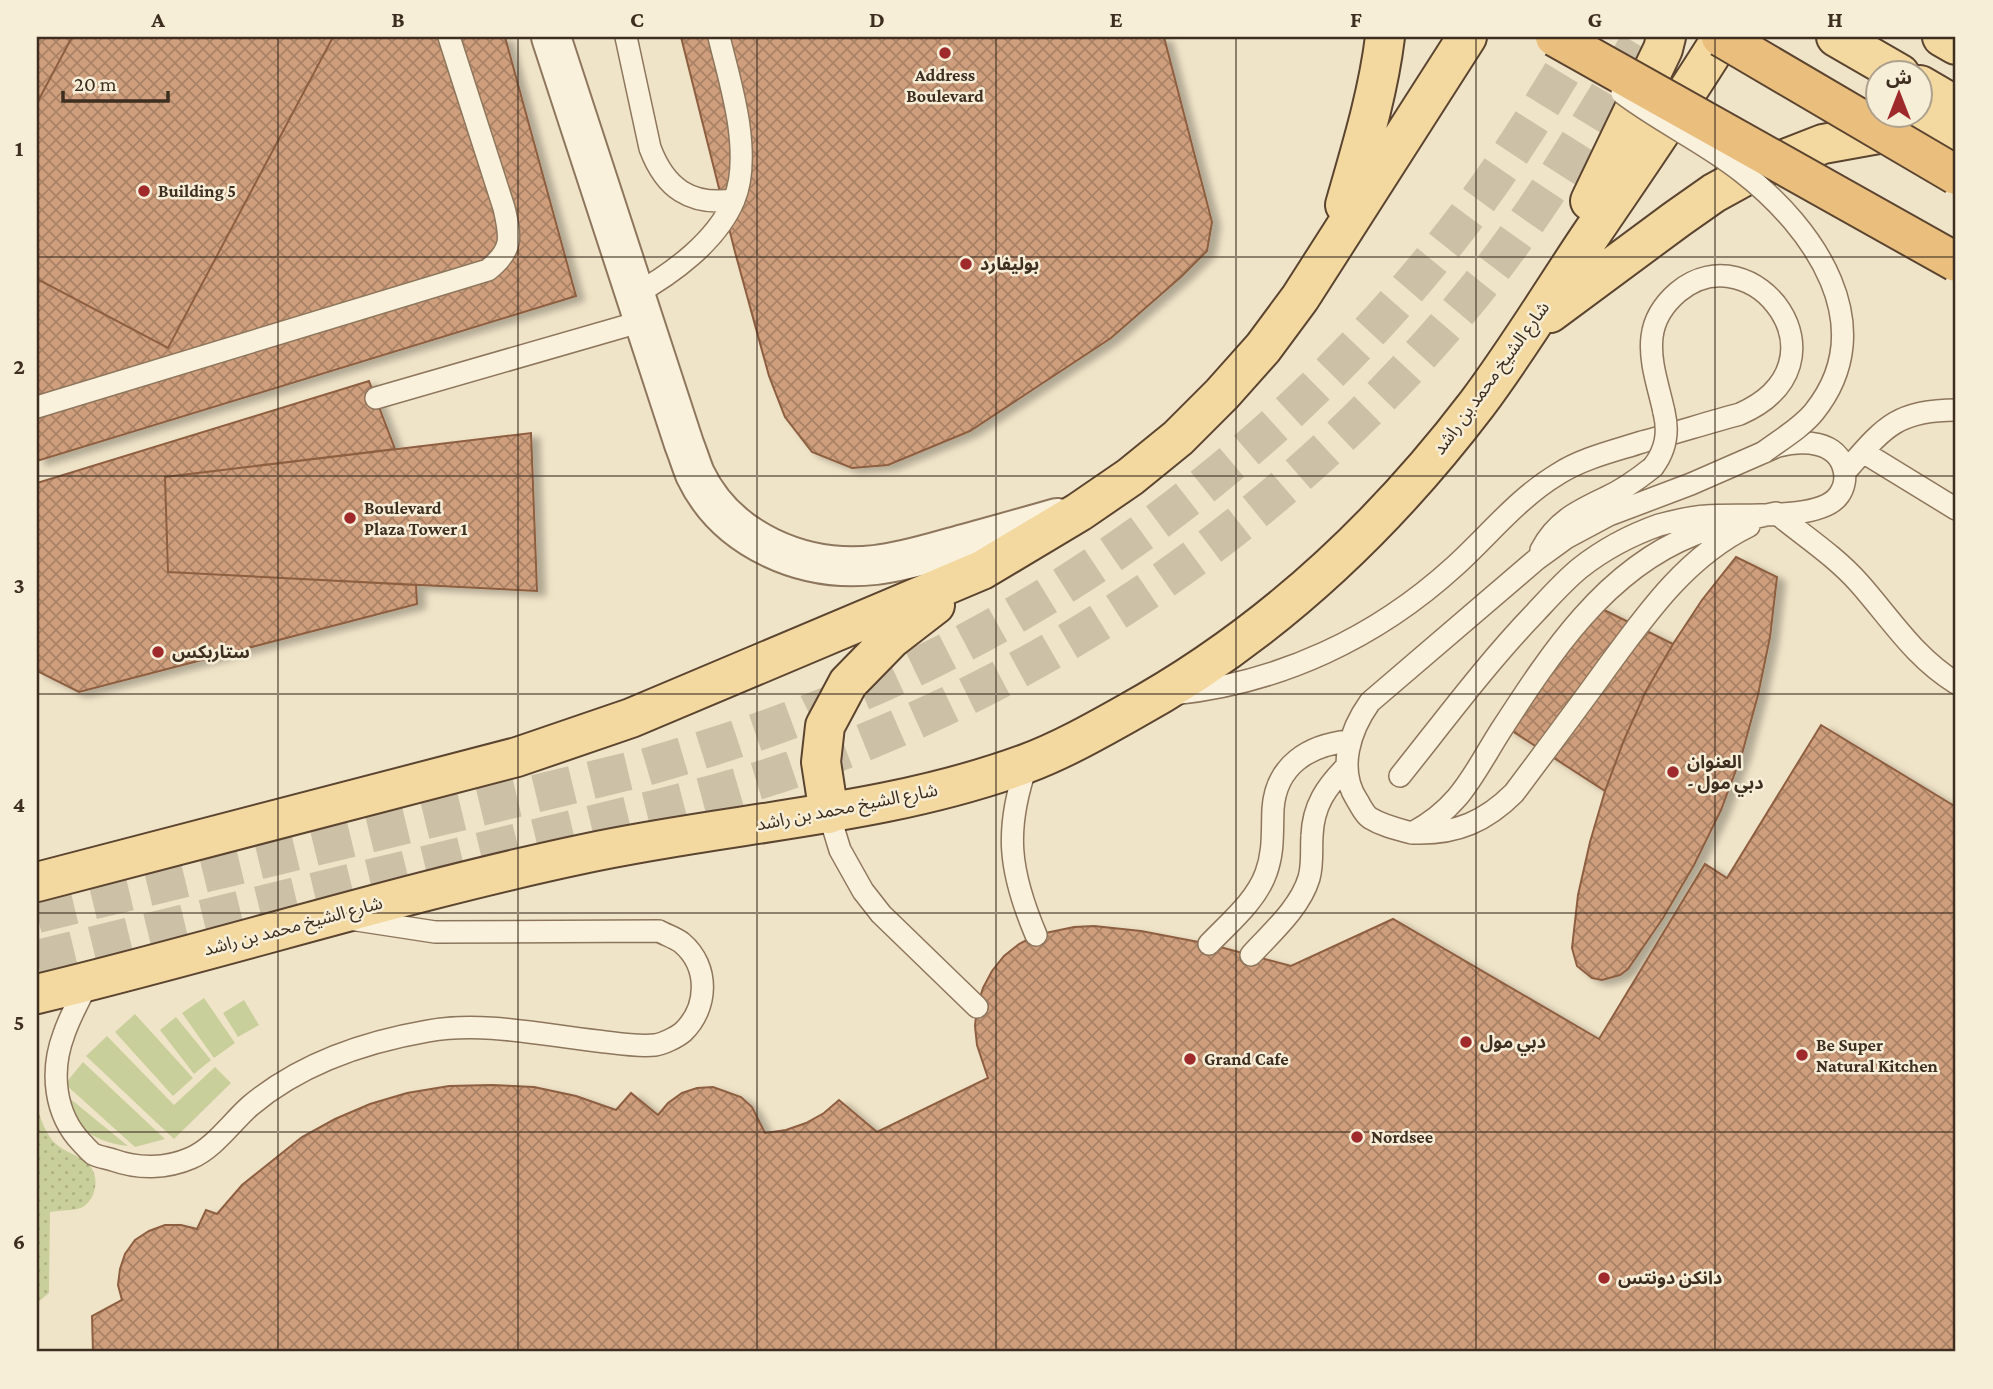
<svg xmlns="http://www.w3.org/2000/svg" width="1993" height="1389" font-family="'Crimson Pro','Noto Sans Arabic',serif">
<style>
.grass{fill:#c9cf9b}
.garden{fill:url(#garden-dots)}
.building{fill:url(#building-cross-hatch);stroke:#8d5f41;stroke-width:2;filter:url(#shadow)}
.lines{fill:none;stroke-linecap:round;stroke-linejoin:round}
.secondary-tunnel{stroke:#ccc0a6;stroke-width:38;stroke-dasharray:38 19;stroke-linecap:butt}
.service-casing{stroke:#8d765c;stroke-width:24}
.minor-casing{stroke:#8d765c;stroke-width:42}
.primary-casing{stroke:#5b4430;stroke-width:42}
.service{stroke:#faf1dc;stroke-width:21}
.minor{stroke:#faf1dc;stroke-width:38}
.primary{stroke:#f3d9a0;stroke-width:38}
.service-bridge-casing{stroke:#8d765c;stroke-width:24;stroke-linecap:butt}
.trunk-bridge-casing{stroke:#5b4430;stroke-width:42;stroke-linecap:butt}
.service-bridge{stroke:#faf1dc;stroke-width:21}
.trunk-bridge{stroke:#eabe7c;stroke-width:38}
.grid{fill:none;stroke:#3d2e20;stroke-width:2;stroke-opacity:0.55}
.poi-dot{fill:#9e2a2b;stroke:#f7eed8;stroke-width:2.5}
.labels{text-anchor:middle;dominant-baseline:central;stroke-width:5;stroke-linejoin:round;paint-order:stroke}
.poi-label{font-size:18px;font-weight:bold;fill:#3d2e20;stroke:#f7eed8;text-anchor:start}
.street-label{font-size:18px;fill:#3d2e20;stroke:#f7eed8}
.neatline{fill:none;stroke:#3d2e20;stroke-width:2.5}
.grid-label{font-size:23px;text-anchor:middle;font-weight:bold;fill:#3d2e20}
</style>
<defs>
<pattern id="garden-dots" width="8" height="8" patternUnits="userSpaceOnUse" patternTransform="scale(1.75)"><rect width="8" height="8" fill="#c9cf9b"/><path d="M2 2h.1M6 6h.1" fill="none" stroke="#aeb285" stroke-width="1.8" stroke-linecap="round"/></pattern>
<pattern id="building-cross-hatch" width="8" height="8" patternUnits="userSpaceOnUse" patternTransform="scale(1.75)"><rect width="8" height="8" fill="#cf9f7d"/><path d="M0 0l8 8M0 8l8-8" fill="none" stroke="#a98266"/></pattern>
<filter id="shadow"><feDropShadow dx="8" dy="4.5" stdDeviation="3.5" flood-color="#0004"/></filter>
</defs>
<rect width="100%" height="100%" fill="#f0e4c8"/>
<path class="grass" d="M204,998L235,1043L214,1058L182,1013Z
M244,1000L259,1025L238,1037L223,1013Z
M135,1014L193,1078L173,1096L115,1032Z
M176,1017L211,1060L194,1074L160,1030Z
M107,1036L174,1105L215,1067L231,1083L174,1139L86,1056Z
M83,1062L165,1139L135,1147L65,1084Z
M62,1092L128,1146C88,1141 77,1126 62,1092Z"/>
<path class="garden" d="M37,1105C40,1118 44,1129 52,1140C62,1152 78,1154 88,1164C100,1175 97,1198 83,1207C75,1211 60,1210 50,1212L49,1293L37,1303Z"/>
<path class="building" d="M37,37H505L576,296L37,461Z
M72,37H333L168,348L37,279V103Z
M681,37H1164L1212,222L1207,251L1182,276L1111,338L970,431L888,465L852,468L812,452L785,417L769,376L735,252Z
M369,381L395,449L165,477L168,572L416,585L417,604L79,692L37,671V483Z
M531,433L537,591L168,572L165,477Z
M1736,557L1777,577L1770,637L1758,695L1742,754L1721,810L1694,865L1663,918L1628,969L1620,975L1602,980L1592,978L1577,966L1572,948L1578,895L1590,842L1605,791L1624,740L1646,691L1673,644L1702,600Z
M1596,606L1673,644L1646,691L1624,740L1605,791L1506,727Z
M1821,725L1956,807V1352H93L92,1316L122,1300L118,1285L120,1269L125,1254L135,1240L149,1231L165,1225H181L197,1229L206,1210L217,1214L242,1185L302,1137L335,1119L370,1104L407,1093L449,1086L492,1085L534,1087L576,1096L616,1110L631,1093L658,1115L668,1103L682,1093L697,1088L713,1087L741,1097L752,1107L765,1133L786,1130L806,1123L824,1113L839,1100L877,1132L988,1078L977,1045L975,1026L977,1007L983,988L992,971L1004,956L1019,944L1036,935L1074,927L1094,926L1141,931L1209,944L1291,966L1393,919L1599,1039L1705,864L1727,878Z"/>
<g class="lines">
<path class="secondary-tunnel" d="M37,914L646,767C701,751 755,734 809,713C1052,621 1272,457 1436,255C1492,187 1539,112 1583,37
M37,959L659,808C718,793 776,777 832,755C1084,659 1305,500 1475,291C1539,212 1590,124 1642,37"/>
<defs>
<path id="service" d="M626,37L650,148C665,188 690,206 734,200
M634,295C672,274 717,241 734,200C743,179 742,149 739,126C735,96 726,66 719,37
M376,398L643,321
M37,407L488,270C513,250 511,238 504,208L449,37
M1863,452L1956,509
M1845,472C1883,429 1895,410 1956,410
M1541,550C1556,521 1578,511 1605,498C1623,490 1638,479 1653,467
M1173,694C1280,683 1376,638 1455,566C1489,535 1518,498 1558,474C1583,458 1614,451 1642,442C1675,433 1707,423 1740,414C1855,363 1753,230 1678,292C1664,304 1654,319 1652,337C1649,362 1659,388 1664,412
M1027,764C1004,830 1009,871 1036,935
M1400,776C1444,721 1486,664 1535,613C1549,598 1564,581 1580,568C1604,549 1631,535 1659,525C1674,521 1691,517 1706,516C1737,513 1821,522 1839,495C1844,488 1846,478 1844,470C1838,440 1802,440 1778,446L1691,484L1609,515L1566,538L1537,559L1370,702C1350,730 1337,769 1357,800C1361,806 1364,814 1370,818C1383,826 1397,829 1412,833C1461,807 1473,774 1501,730C1551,653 1605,570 1693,535C1720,524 1748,519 1776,513C1804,536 1835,556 1859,583C1891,619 1914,657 1956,683
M829,814L840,850L863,891L881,914L977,1007
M1416,833C1457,834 1486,821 1514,793C1544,753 1574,713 1603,673C1644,617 1685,557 1749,526
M1209,944C1229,923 1256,901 1266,873C1274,851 1272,832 1273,809C1276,765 1309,745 1349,741
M1251,955C1271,933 1300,908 1309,878C1313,864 1311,850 1312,836C1313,806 1326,787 1347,766
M88,982C80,999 70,1016 64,1034C50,1071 54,1114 82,1143C85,1146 89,1151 93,1154C99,1157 107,1158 113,1160C138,1169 166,1169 191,1158C214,1148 231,1123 250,1106C301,1063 364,1042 428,1031C483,1021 542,1035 597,1041C616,1043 636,1047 655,1045C663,1044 677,1037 683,1032C708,1008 710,967 682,943C676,938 666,935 659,931L435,932L350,919"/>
<path id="minor" d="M551,37L684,444C688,454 691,464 695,474C727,541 804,573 875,565C902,562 928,554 953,547C988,537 1023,528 1057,518"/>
<path id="primary" d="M1836,37L1900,74
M1942,37L1956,45
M1920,85L1956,106
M1590,201L1663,49L1666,37
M1345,205C1361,149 1378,94 1385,37
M1550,313L1677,219L1714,193L1754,171L1823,144L1884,133L1930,129L1956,133
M829,814L821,762L825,726L848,683L891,639L935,605
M37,882L517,757L631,718L982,570L1079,512L1130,477L1178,438L1222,394L1263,348L1300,298L1467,37
M37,994C220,950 399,893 583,854C731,822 883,816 1025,764C1060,751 1094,732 1126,714C1265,638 1381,530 1477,404C1516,352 1550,296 1586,242C1632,174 1679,107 1722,37"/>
</defs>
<use href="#service" class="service-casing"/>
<use href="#minor" class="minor-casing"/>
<use href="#primary" class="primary-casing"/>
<use href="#service" class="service"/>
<use href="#minor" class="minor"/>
<use href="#primary" class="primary"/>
<defs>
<path id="service-bridge" d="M1622,93C1660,122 1704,142 1742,172C1814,228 1883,326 1814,412C1801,428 1780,440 1764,452
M1653,467C1666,450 1669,433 1664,412"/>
<path id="trunk-bridge" d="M1555,37L1956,262
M1721,37L1956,175"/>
</defs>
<use href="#service-bridge" class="service-bridge-casing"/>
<use href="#trunk-bridge" class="trunk-bridge-casing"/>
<use href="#service-bridge" class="service-bridge"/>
<use href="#trunk-bridge" class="trunk-bridge"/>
</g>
<path class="grid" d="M278,37V1352M518,37V1352M757,37V1352M996,37V1352M1236,37V1352M1476,37V1352M1715,37V1352M37,257H1956M37,476H1956M37,694H1956M37,913H1956M37,1132H1956"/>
<g class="poi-dot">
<circle cx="945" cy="53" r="7"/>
<circle cx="144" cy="191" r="7"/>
<circle cx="966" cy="264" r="7"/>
<circle cx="350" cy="518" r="7"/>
<circle cx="158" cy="652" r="7"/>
<circle cx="1673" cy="772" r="7"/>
<circle cx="1466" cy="1042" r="7"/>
<circle cx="1802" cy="1055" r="7"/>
<circle cx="1190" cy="1059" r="7"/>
<circle cx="1357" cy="1137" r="7"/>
<circle cx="1604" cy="1278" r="7"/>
</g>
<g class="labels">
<g class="poi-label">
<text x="945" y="75" text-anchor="middle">Address<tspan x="945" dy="21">Boulevard</tspan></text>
<text x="158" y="191">Building 5</text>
<text x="980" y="264">بوليفارد</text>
<text x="364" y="508">Boulevard<tspan x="364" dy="21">Plaza Tower 1</tspan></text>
<text x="172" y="652">ستاربكس</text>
<text x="1687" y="762">العنوان<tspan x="1687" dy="21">- دبي مول</tspan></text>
<text x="1480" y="1042">دبي مول</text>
<text x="1816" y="1045">Be Super<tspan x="1816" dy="21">Natural Kitchen</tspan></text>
<text x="1204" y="1059">Grand Cafe</text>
<text x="1371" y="1137">Nordsee</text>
<text x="1618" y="1278">دانكن دونتس</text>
</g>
<g class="street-label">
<text transform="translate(1491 378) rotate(-54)">شارع الشيخ محمد بن راشد</text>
<text transform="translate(847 807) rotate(-11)">شارع الشيخ محمد بن راشد</text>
<text transform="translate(293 926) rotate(-15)">شارع الشيخ محمد بن راشد</text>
</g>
</g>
<rect width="1993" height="1389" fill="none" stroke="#f7eed8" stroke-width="77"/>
<g transform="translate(1899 94)"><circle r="33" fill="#f7eed8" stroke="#ada18e" stroke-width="2"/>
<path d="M0-5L12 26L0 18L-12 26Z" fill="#9e2a2b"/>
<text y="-10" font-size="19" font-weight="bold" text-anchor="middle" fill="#3d2e20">ش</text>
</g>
<path d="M63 91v10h105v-10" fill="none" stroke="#3d2e20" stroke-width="3.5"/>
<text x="74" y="91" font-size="21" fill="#3d2e20" stroke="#f7eed8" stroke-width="5" paint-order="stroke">20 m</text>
<rect x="38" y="38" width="1916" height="1312" class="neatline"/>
<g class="grid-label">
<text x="158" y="27">A</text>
<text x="398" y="27">B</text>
<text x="637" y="27">C</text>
<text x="877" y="27">D</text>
<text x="1116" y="27">E</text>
<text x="1356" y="27">F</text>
<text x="1595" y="27">G</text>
<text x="1835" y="27">H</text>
<text x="19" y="156">1</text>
<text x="19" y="374">2</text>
<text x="19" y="593">3</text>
<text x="19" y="812">4</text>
<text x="19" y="1030">5</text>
<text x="19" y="1249">6</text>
</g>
</svg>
